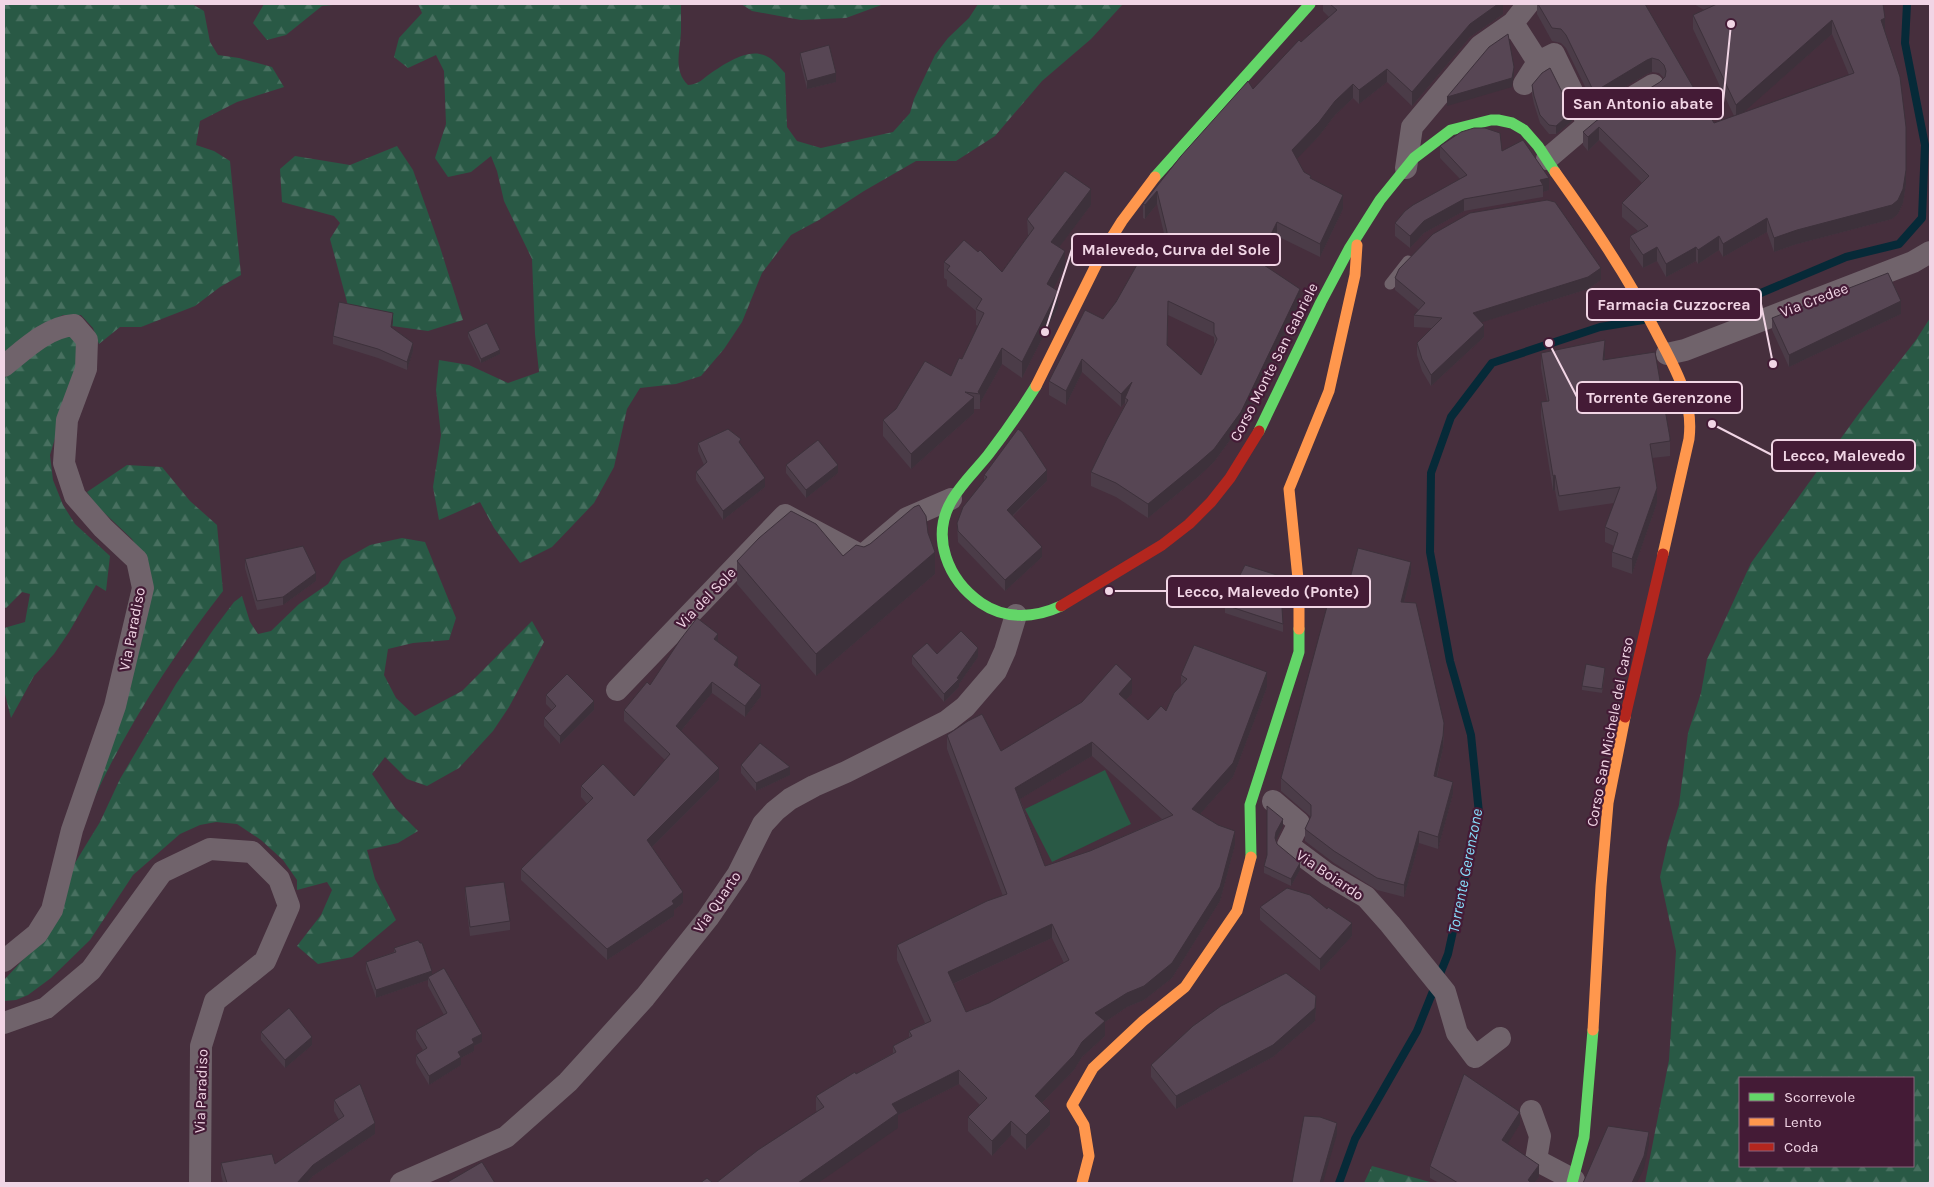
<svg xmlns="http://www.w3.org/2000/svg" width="1934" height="1187" font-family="Karla,sans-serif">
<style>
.forest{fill:url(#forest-firs);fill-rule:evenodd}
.garden{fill:#295945}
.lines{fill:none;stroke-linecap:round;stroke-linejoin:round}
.stream{stroke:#062a38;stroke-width:8}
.lane{stroke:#70636b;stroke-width:11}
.street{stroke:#70636b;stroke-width:22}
.fast{stroke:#63d668;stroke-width:11}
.slow{stroke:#ff974d;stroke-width:11}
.jam{stroke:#b3261e;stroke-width:11}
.wall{fill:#4b3c48;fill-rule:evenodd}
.shaded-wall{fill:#3d313b}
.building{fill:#574654;stroke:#3d313b;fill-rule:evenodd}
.labels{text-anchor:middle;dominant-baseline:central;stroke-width:4.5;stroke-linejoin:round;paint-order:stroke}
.street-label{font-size:15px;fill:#f1d5e5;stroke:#441b36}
.water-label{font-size:16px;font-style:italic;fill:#87defc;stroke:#441b36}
.leader{fill:none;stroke:#f1d5e5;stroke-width:2}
.callout-dot{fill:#f1d5e5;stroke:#441b36;stroke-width:2}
.callout{fill:#441b36;stroke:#f1d5e5;stroke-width:2}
.callout-label{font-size:16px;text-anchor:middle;font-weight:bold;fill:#f1d5e5}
</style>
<defs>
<pattern id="forest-firs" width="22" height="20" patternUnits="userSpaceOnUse" patternTransform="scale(1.25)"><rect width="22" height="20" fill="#295945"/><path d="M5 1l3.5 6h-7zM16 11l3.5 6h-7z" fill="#487060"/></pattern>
</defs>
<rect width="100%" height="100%" fill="#462f3d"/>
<path class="forest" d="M4,4H192L204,11L210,42L218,55L239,58L272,67L284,87L237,102L200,121L196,145L214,151L230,161L241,275L220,287L195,306L141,327H120L99,344L93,328L81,315H63L44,325L4,357Z
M264,4H344L322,6L286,35L267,40L253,23Z
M418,4H681C681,13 681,23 681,32C680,52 673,70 688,85C700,84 702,79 711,73C726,63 750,46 768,57C774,60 780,68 785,73L787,127L797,141L821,148L893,132L910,113L914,99L935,55L948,38L969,18L978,4H1123L1091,39L1042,81L995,136L956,161H916L864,191L819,220L791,235L762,273L742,322L724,349L701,376L676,384L640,388L627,409L614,467L594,503L552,547L520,563L494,528L480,502L439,520L433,487L441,435L436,390L439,360L469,365L508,383L539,372L535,334L532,259L504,201L497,171L491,156L471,172L448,177L435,158L446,124L444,71L436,55L408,68L394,57L399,38L422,13Z
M741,4H884L846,18L801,20L752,11Z
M397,146L413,170L440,247L463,320L428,331L392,326L350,313L330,239L340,223L334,216L282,202L280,169L295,156L350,165Z
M1930,318V1183H1645L1669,1060L1676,951L1660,877L1668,841L1679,805L1688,733L1701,693L1707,659L1751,563L1857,416L1916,340ZM1913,1078V1166H1740V1078Z
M67,331L83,346L50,455L53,480L63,505L75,524L110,556L106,591L96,585L69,632L54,654L34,676L11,718L4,690V628L25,622L30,594L22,592L6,608L4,607V377L37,350Z
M127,465L162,467L190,501L217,525L223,591C174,654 129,723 95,796L144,561L132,539L96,505L87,492Z
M402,538L425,542L456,618L449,640L413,643L388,649L384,675L396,698L415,716L462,691L532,621L544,642L509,707L493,731L459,768L427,786L407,779L385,757L372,774L396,809L418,831L398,843L367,850L375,879L396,920L352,957L318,964L297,946L321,915L332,890L327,882L297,890V880L283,860L261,840L237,824L216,822L200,825L180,834L133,875L90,940L51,978L28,995L16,1000L4,1001V980L30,952L70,871L100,822L120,779L176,684L213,630L234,602L242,596L250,622L258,634L271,631L299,604L328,584L342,561L370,545Z
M1372,1166L1430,1182L1364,1183Z"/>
<path class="garden" d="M1105,770L1131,824L1052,862L1025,809Z"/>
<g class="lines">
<path class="stream" d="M1655,318L1730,306L1846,257L1899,244L1922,218L1925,145L1905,43L1907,4
M1339,1183L1355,1139L1417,1031L1448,954L1479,813L1471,735L1450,661L1430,552L1431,473L1451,417L1492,363L1600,327L1643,320"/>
<path class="lane" d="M1390,284L1408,261"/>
<path class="street" d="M1513,23L1538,62
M1538,62L1554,54L1588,124
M1524,84L1538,62
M1547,159L1588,124L1653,85
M1406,168L1412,127L1480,46L1513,23L1528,4
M1667,354L1685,350L1913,262L1930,252
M4,366C24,350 47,327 74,325L87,340L86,369L67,420L64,463L75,496L103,528L137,560L143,588L115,706L72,830L52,910L37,934L4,961
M617,690L785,515L862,556L907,518L951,499
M1273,801L1299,823L1288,845L1327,874L1366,897L1390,924L1445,992L1457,1033L1475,1057L1500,1038
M4,1023L46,1008L91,970L162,872L210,849L252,852L279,879L289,906L265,961L215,1001L201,1046L200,1183
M1531,1111L1540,1136L1536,1160L1574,1180
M401,1183L506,1137L568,1082L645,997L708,918L738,874L763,824L775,811L790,799L814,786L846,772L947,721L965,707L996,671L1005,651L1016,615"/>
<path class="fast" d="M1155,177L1310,4
M1036,386C1021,410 1005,433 988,455C976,470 961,484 952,500C930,537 948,580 981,603C1006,620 1035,618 1061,606
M1259,431L1321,302L1349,249L1380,200L1414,158L1451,130L1491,120H1498L1512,123L1524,130L1538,146L1555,172
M1251,857L1250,805L1299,652V629
M1572,1183L1584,1137L1593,1030"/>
<path class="slow" d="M1555,172C1592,224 1627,275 1656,332C1674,367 1694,398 1689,439L1663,554
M1036,386L1102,253L1122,221L1155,177
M1299,629V589L1289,489L1329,391L1355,275L1357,245
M1593,1030L1601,886L1608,803L1625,717
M1082,1183L1089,1156L1084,1125L1072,1105L1093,1068L1143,1021L1185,987L1237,911L1251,857"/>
<path class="jam" d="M1061,606L1162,545L1189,524L1211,502L1230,478L1259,431
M1625,717L1663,554"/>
</g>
<path class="wall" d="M1323,4H1503V14L1470,37L1412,106L1387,82L1359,104L1353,98L1335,115L1319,136L1296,159L1304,172L1343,209L1320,257L1277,236L1263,265L1300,303L1241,425L1214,462L1198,477L1148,518L1116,497L1091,486V472L1125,405V403L1121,407L1082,372L1066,405L1049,395V381L1103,319L1164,265L1166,242L1157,204L1145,219L1143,218V204L1253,89L1301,42L1329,17L1323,11ZM1168,315L1214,337V346L1201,375L1167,346Z
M1537,4H1645L1714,123L1734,116L1693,29V15L1704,10L1694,4H1883L1885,31L1906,184L1903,203L1898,214L1892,219L1797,244L1774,252L1767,232L1723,257L1719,250L1698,264L1696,261L1666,277L1657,261L1643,268L1630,249V236L1638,231L1622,217V203L1642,183L1599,140L1588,151L1583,145V132L1660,82L1664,78L1659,73L1652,72L1647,74L1594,105L1566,48L1561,43L1552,41L1537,14ZM1832,34L1849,75L1742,113Z
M800,53L836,82L807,89L800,61Z
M1532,85L1572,121L1556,134H1549L1540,123L1534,104L1532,94Z
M1440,146L1502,151L1549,190L1543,192V197L1464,211L1424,233L1410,248L1395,236V223L1460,179L1440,158Z
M1091,205L1059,247L1065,267L1053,288L1058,307L1022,378L1002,364L980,403V409H974V413L911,469L883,436V420L951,376L962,359L978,326L976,325V311L947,286V280L944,278V262L1002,272L1028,236L1027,219Z
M1395,278L1601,280L1588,289L1482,322L1484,337L1431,386L1422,371L1417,355V343L1432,328L1414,327V315L1419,310L1395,290Z
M1901,314L1789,367L1772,330V318Z
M393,321L392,328L413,351L407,370L378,358L333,344V336Z
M468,332L500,354L481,363L468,337Z
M1541,353L1605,355V360L1670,438V456L1652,458L1657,503L1632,574L1612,567V552L1614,546L1605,542V527L1614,503L1559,511L1555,490L1553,491L1541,417V402L1547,401L1541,368Z
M698,443L741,445L765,487L723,520L696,480V472L704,465L698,451Z
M786,465L838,473L806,498L786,473Z
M984,475L1047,481L1013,516L1042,557L1005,591L958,542L957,523L984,481Z
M928,533L935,574L816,676L737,584V561L843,556L870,544Z
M245,559L316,581L283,605L257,610L245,568Z
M1411,574L1404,602L1444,735L1443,748L1437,777L1453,794L1438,849L1419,843L1404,897L1377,890L1334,863L1305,841V829L1311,817L1281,791V778L1348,586Z
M1225,605L1283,624V632L1225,613Z
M718,642L761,696L745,717L712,693L681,731L719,780L652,847L683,903L674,910V916L607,960L521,880V869L587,804L581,797V786L634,796L665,760L624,721V710L650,685Z
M937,654L978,657L959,684V687L944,702L912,664V656Z
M1605,672L1602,693L1582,690V686Z
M1181,675L1267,687L1233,777L1200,814L1235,845L1220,901L1172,978L1144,1000L1127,1007L1105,1022V1036L1082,1057L1074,1070L1042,1103L1050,1125L1026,1150L1011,1135L992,1156L968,1131V1117L980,1105L959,1084L898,1115V1128L817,1112L816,1110V1096L893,1053V1046L909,1037V1031L925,1023L897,960V945L1003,896L947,749V735L1001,751L1132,693L1126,700L1148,720L1166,711L1181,685ZM1092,756L1162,819L1090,851L1045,866L1020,799ZM1052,938L1064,963L989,1003L966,1012L953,984Z
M546,695L594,710L560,744L544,726V718L552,710L546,704Z
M741,765L790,775L756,791L741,773Z
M1283,826L1276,840L1277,844L1300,870L1291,886L1264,873V866L1267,855Z
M465,887L510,921V930L470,936L465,895Z
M1260,907L1352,936L1320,971L1260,920Z
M394,948L432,975L482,1042L474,1046V1051L461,1058V1065L429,1085L416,1063V1055L423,1050L416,1039V1030L444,1015L428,986V980L376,998L366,970V962L394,952Z
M1316,1008L1315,1021L1273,1057L1176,1109L1151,1077V1065Z
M261,1032L312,1045L285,1068L261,1040Z
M334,1100L375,1134L313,1176L307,1183H223L221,1174V1163L275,1164L339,1120L334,1111Z
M1520,1124L1507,1144L1539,1177L1534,1183H1439L1430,1178V1166Z"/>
<path class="shaded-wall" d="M1498,4H1503V14L1470,37L1412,106V92L1470,24Z
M1885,18V32L1881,20Z
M1832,20V34L1736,119V105Z
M1652,58V72L1647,74L1594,105V92L1647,60Z
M1514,67V75L1512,87L1447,106V97Z
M1387,69V82L1359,104V90Z
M836,73V82L807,89V81Z
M1353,84V98L1335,115L1319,136L1292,164V150L1335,101Z
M1572,112V121L1556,134V126Z
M1599,127V140L1588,151V137Z
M1906,170V184L1903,203L1898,214L1892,219L1797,244L1774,252V238Z
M1549,178V190L1543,192V185L1540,180Z
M1091,189V205L1051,258V242Z
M1157,191V204L1145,219V205Z
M1343,195V209L1320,257V244Z
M1464,199V211L1424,233L1410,248V236L1424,221Z
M1767,218V232L1723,257V244Z
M1277,222V236L1258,275V261Z
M1719,236V250L1698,264V250Z
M1657,247V261L1643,268V255Z
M1696,247V261L1666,277V264Z
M1065,251V267L1047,300V284Z
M1601,268V280L1588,289L1473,325V313Z
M1300,289V303L1241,425L1214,462L1198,477L1148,518V504Z
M1058,291V307L1022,378V362Z
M1901,301V314L1789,367V355Z
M393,313V321L391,335V327Z
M1484,325V337L1431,386V375Z
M1605,340V355L1603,375V360Z
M413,343V351L407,370V362Z
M1002,348V364L980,403V394L978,392Z
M500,350V354L481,363V359Z
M1082,359V372L1066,405V391Z
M1132,382L1125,398V403L1121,407V394Z
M974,397V413L911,469V454Z
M838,465V473L806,498V490Z
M1047,470V481L1007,521V510Z
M1555,475V490L1553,491V476Z
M765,478V487L723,520V511Z
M1657,488V503L1632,574V559Z
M1042,547V557L1005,591V580Z
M935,552V574L816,676V654Z
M1411,562V574L1401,614V602Z
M316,573V581L283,605V597Z
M718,634V645L714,639Z
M978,648V657L959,684V687L944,702V694L957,678Z
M738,657V669L734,665Z
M1267,672V687L1233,777L1192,823V809Z
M1132,679V693L1119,708V694Z
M712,682V693L676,737V726Z
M761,685V696L745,717V706Z
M594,701V710L560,744V736Z
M1444,723L1443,748L1434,788V776Z
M1092,742V756L1015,802V788Z
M790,767V775L756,791V783Z
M719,768V780L647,852V840Z
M1453,782V794L1438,849V837Z
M1283,819V826L1276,840L1275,845V838L1276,832Z
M1235,831V845L1220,901L1172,978L1144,1000L1127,1007L1105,1022V1036L1082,1057L1074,1070L1035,1110V1096L1095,1013Z
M1419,831V843L1404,897V885Z
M1300,863V870L1291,886V879Z
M683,892V903L674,910V916L607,960V949Z
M1352,923V936L1320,971V959Z
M1052,924V938L948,986V972Z
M432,971V979L428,977V980L376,998V990Z
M1316,996V1008L1315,1021L1273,1057L1176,1109V1096Z
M482,1034V1042L474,1046V1051L461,1058V1065L429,1085V1076L458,1052L472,1039Z
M312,1037V1045L285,1068V1060Z
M959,1070V1084L898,1115V1128L818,1183H798L892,1104Z
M1050,1111V1125L1026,1150V1135Z
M1520,1112V1124L1502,1153V1140Z
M1011,1121V1135L992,1156V1141Z
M375,1123V1134L313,1176L307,1183H297L313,1165Z
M1337,1123V1134L1323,1183H1320Z
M1649,1132V1144L1644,1168L1637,1183H1632Z
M1539,1165V1177L1534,1183H1528V1180Z"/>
<path class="building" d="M1330,4H1498L1470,24L1412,92L1387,69L1359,90L1353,84L1335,101L1319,122L1292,150L1304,172L1311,176L1310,178L1343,195L1320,244L1277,222L1258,261L1300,289L1241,412L1214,449L1198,463L1148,504L1116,483L1091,472L1107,439L1128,400L1125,398L1132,382L1121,394L1082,359L1066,391L1049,381L1085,310L1103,319L1116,302L1143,254L1164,265L1167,232L1157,191L1145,205L1143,204L1146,200L1181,156L1248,81L1253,89L1299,40L1301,42L1337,10ZM1168,301L1214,323V333L1217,339L1201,375L1167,345Z
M1538,4H1645L1714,123L1854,73L1832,20L1736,105L1693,15L1717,4H1716H1883L1885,18L1881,20L1900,77L1906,127V170L1903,189L1898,200L1892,205L1797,230L1774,238L1767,218L1723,244L1719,236L1698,250L1696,247L1666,264L1657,247L1643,255L1630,236L1648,226L1622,203L1649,176L1599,127L1588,137L1583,132L1596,121L1660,82L1665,77L1666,71L1664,65L1659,60L1652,58L1647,60L1594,92L1566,35L1561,29L1552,28Z
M1508,34L1514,67L1512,78L1447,97L1489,47Z
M829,45L836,73L807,81L800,53Z
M1550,68L1572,112L1556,126L1549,125L1540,115L1534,96L1532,85L1542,73Z
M1474,128H1485L1500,133L1502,151L1523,140L1549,178L1540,180L1543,185L1464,199L1424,221L1410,236L1395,223L1405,211L1413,205L1467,175L1440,146L1461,132Z
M1065,171L1091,189L1051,242L1065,251L1047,284L1058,291L1022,362L1002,348L978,392L980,394L965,392L974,397L911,454L883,420L896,409L925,361L951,376L959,358L962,359L984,313L976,309L982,299L947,270L950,266L944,262L964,240L978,252L980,250L1002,272L1034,228L1027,219Z
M1547,200L1555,202L1601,268L1588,277L1473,313L1484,325L1431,375L1422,359L1417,343L1442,318L1414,315L1425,303L1395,278L1399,269L1433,234L1470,213Z
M1888,273L1901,301L1789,355L1772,318Z
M339,302L393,313L391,327L413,343L407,362L378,349L333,336Z
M487,323L500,350L481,359L468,332Z
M1605,340L1603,360L1655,352L1670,438V441L1650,444L1657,488L1632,559L1612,552L1618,533L1605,527L1620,487L1559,496L1555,475L1553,476L1541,402L1549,401L1541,353Z
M728,429L741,439L739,442L765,478L723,511L696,472L707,462L698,443Z
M1018,429L1022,432L1047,470L1007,510L1042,547L1005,580L958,531L957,523L963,507L987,477L984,475Z
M818,440L838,465L806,490L786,465Z
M919,505L926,516L928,533L935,552L816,654L737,561L759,538L791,511L816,524L843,556L856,545L864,547L870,544L914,507Z
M303,546L316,573L283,597L257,601L245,559Z
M1358,548L1411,562L1401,602L1416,603L1444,723L1443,736L1434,776L1453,782L1438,837L1419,831L1404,885L1377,878L1334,851L1305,829L1311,816V805L1281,778L1333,584L1348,586Z
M1245,565L1280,576L1283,624L1225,605Z
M697,618L718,634L714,639L738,657L734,665L761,685L745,706L712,682L676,726L719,768L647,840L683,892L672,901L674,904L607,949L521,869L593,798L581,786L603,764L634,796L670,754L624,710L647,682L650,685L680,640Z
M961,631L978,648L957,678L959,679L944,694L912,656L927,643L937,654Z
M1194,645L1267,672L1233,763L1192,809L1218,825L1235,831L1220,887L1172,963L1144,986L1127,993L1095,1013L1105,1021L1082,1042L1074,1055L1035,1096L1050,1111L1026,1135L1011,1121L992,1141L968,1117L987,1098L959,1070L892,1104L898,1113L798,1183H716L758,1150L824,1107L816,1096L855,1072L856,1074L896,1052L893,1046L912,1036L909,1031L931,1021L897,945L987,901L1007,894L947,735L968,721L982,714L1001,751L1082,702L1116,664L1132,679L1119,694L1148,720L1161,706L1166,711L1174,693L1187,679L1181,675ZM1092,742L1173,815L1090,851L1045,866L1015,788ZM1052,924L1069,960L989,1003L966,1012L948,972Z
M1586,664L1605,668L1602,689L1582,686Z
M567,674L594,701L560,736L544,718L556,706L546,695Z
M760,743L790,767L756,783L741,765Z
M1267,806L1283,819L1276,832L1275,838L1277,844L1300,863L1291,879L1264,866L1267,855Z
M504,882L510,921L470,927L465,887Z
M1287,888L1310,895L1327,909L1328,907L1352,923L1320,959L1260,907Z
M418,940L420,943H422L432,971L376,990L366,962L396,952L394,948Z
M444,968L482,1034L472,1039L474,1043L458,1052L461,1057L429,1076L416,1055L427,1048L416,1030L447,1013L428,977Z
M1286,973L1316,996L1315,1008L1273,1045L1176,1096L1151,1065L1193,1026L1221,1006Z
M289,1008L312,1037L285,1060L261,1032Z
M1464,1074L1520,1112L1502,1140L1539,1165L1528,1180L1530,1182L1529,1183H1458L1430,1166Z
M360,1084L375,1123L313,1165L297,1183H227L221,1163L272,1154L275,1164L344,1116L334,1100Z
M1304,1116L1320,1117L1337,1123L1320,1183H1292Z
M1608,1126L1649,1132L1644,1156L1632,1183H1583Z
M482,1162L495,1183H446Z
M707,1178L713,1183H700Z"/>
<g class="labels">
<g class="street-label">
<text transform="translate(1814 300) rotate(-21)">Via Credee</text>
<text transform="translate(1274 362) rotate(-63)">Corso Monte San Gabriele</text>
<text transform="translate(706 598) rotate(-46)">Via del Sole</text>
<text transform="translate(132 629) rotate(-79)">Via Paradiso</text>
<text transform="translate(1610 732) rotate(-79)">Corso San Michele del Carso</text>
<text transform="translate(1330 875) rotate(34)">Via Boiardo</text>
<text transform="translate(717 902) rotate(-55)">Via Quarto</text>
<text transform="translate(201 1091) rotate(-88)">Via Paradiso</text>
</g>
<g class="water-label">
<text transform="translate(1465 871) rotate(-79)">Torrente Gerenzone</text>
</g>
</g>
<path class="leader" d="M1731 24L1723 103M1045 332L1072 249M1773 364L1761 304M1549 343L1577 397M1712 424L1772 455M1109 591L1167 591"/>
<g class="callout-dot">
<circle cx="1731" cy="24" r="5"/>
<circle cx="1045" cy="332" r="5"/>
<circle cx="1773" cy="364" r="5"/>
<circle cx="1549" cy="343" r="5"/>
<circle cx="1712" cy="424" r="5"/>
<circle cx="1109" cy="591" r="5"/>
</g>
<g class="callout">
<rect x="1563" y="88" width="160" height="31" rx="5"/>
<rect x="1072" y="234" width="208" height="31" rx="5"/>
<rect x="1587" y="289" width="174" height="31" rx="5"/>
<rect x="1577" y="382" width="165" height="31" rx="5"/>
<rect x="1772" y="440" width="143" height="31" rx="5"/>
<rect x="1167" y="576" width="203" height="31" rx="5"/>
</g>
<g class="callout-label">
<text x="1643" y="109">San Antonio abate</text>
<text x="1176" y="255">Malevedo, Curva del Sole</text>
<text x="1674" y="310">Farmacia Cuzzocrea</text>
<text x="1659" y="403">Torrente Gerenzone</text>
<text x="1844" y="461">Lecco, Malevedo</text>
<text x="1268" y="597">Lecco, Malevedo (Ponte)</text>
</g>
<rect width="1934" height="1187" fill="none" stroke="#f1d5e5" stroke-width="10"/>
<rect x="1739" y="1077" width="175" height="90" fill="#441b36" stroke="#89657c"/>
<rect x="1749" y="1093" width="25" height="8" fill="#63d668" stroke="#89657c"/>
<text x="1784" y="1102" font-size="15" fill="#f1d5e5">Scorrevole</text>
<rect x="1749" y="1118" width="25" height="8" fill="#ff974d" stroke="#89657c"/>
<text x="1784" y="1127" font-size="15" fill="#f1d5e5">Lento</text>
<rect x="1749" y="1143" width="25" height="8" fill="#b3261e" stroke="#89657c"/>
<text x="1784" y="1152" font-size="15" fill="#f1d5e5">Coda</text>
</svg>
